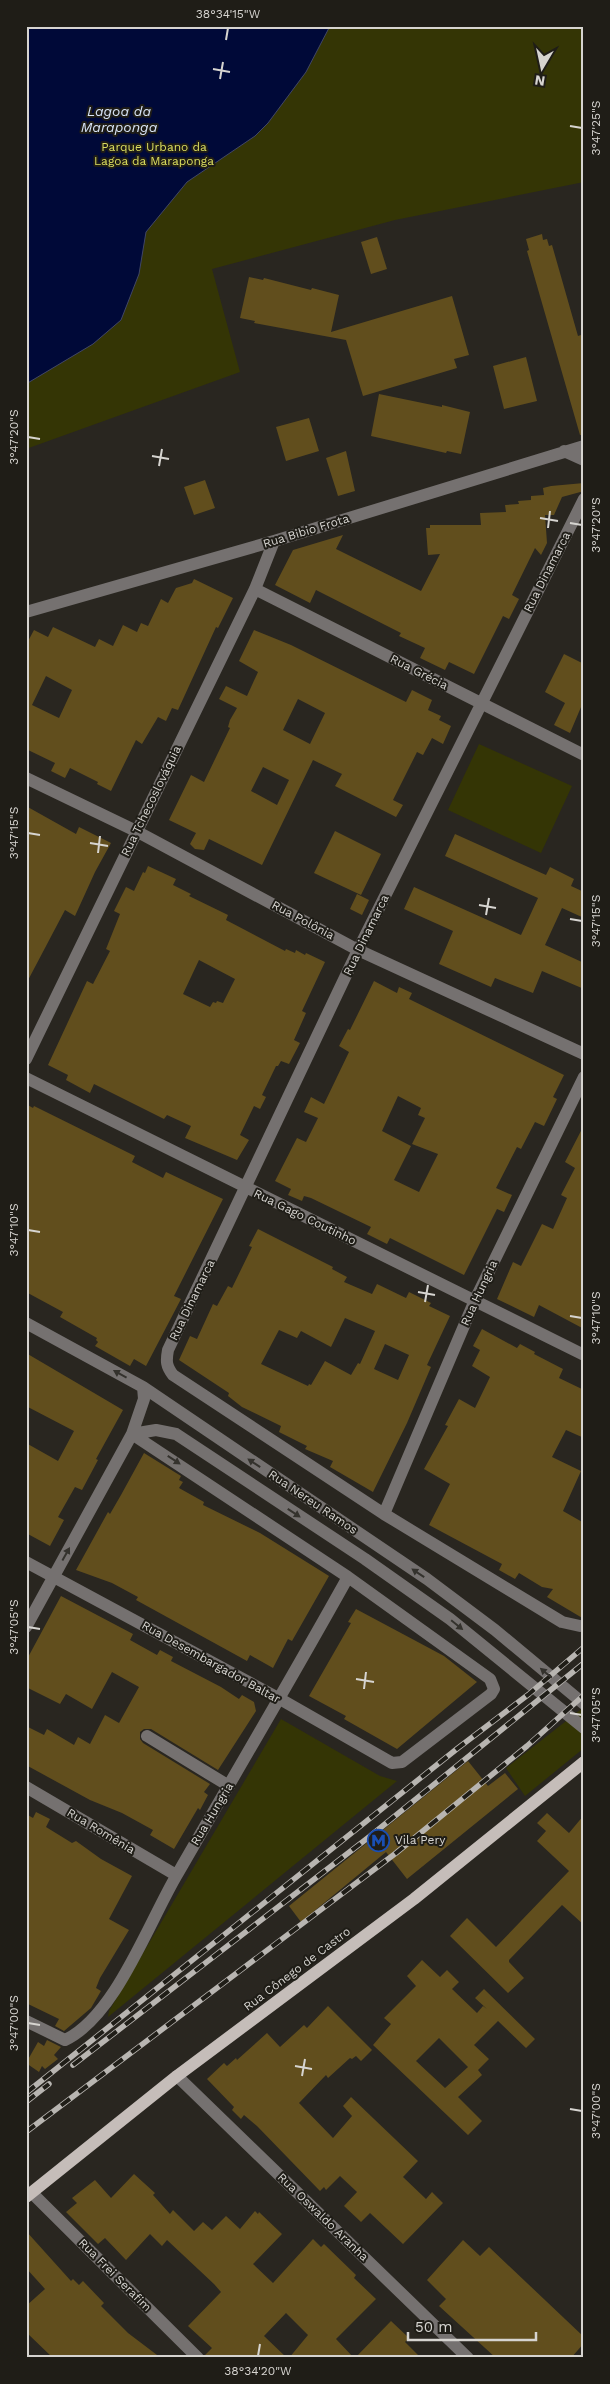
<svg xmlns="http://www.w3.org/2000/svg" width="610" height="2384" font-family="'Work Sans',sans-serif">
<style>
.green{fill:#343505}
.water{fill:#000938;stroke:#404666}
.building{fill:#614e1d;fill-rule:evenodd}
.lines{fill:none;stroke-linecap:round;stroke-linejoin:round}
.minor{stroke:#757170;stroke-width:12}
.major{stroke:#c5bdb9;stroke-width:12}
.rail-casing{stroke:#b8b5b1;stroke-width:5.5}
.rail{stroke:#1f1d17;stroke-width:4;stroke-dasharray:11;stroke-linecap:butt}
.oneway{fill:#34322d}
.ticks{fill:none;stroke:#d6d4d0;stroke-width:2}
.labels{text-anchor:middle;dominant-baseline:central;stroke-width:4;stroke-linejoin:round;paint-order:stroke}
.park-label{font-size:12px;fill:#dbdd5f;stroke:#1f1d17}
.street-label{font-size:12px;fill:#d6d4d0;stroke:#1f1d17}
.poi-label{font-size:12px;fill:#d6d4d0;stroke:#1f1d17;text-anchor:start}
.water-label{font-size:14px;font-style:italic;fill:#d8e4f7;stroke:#1f1d17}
.neatline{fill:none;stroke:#d6d4d0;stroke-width:2}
.ticks-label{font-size:12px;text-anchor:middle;fill:#d6d4d0}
</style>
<rect width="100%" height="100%" fill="#292620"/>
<path class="green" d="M26,26H584V182L395,220L212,269L240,372L26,449Z
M479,744L572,786L541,853L448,810Z
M584,1707V1748L525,1796L506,1768Z
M281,1719L380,1776L397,1781L108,2017L109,2011Z"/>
<path class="water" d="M26,26H330L306,72L268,123L255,136L187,182L146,232L139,274L121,320L93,344L26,384Z"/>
<path class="building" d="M542,234L543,240L547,239L549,246L552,245L578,336L584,334V435H580L527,251L529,250L526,239Z
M377,237L387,269L371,274L361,242Z
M249,277L263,280L264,278L311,290L312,288L339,295L331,332L452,296L469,355L454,359L457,368L363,396L346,340L254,323L255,321L240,318Z
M526,357L537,401L504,409L493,366Z
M379,394L442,407V405L470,412L461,454L447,451L446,453L371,436Z
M309,418L319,451L286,461L276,427Z
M346,451L355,491L338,496L326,458Z
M205,480L215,508L194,515L184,487Z
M584,483V491L562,497L554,515H545L547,543L541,555L535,548L512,595L519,599L509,619L503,616L474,674L449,662L445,670L420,658L425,648L399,636L401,633L316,590L310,603L275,585L293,550L343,535L336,549L421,591L440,554L428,555L426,528H430V525H481L480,513L506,512L505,505L519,504L518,501L531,500V496L544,495L543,488L551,486Z
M194,579L233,598L218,628L216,627L178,710L172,708L166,721L158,717L142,744L136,740L111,791L97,784L98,782L70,768L65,778L51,771L55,763L26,749V645L34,630L48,637L53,627L95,647L99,639L113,646L123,625L137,632L141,623L148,626L161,599L168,603L176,588L192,583ZM46,676L72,690L59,718L32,705Z
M254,630L291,645L406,702L412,690L432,700L428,710L441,716L439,720L451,726L443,744L432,738L423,755L417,752L393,800L403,805L396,817L335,786L342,774L313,760L262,865L209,839L204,850L195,849L190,844L196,833L169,820L191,775L204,782L230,728L228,727L230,720L237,708L219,699L226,686L247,696L258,672L239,661ZM298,699L325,713L310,744L283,730ZM263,767L289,780L277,805L251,791Z
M564,654L584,664V700L570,733L554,725L565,703L545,692Z
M26,806L76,834L79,827L111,843L95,872L75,916L65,910L26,984Z
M335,831L381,854L361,895L314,873Z
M455,834L546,875L550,867L574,879L571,886L584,892V918L562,908L545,945L584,963V989L542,971L533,993L495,978L491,987L439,964L453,931L404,909L414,887L521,935L538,898L445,856Z
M148,866L176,879L173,885L191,894L189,896L228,915L226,920L285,951L286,949L295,953L296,950L305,955L306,953L325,962L302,1011L306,1013L294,1040L300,1043L289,1064L281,1061L278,1066H276L262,1095L266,1097L260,1109L254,1106L240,1135L249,1140L237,1160L185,1138L191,1126L167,1115L164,1119L94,1084L90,1093L66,1080L68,1075L48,1065L87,981L93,984L110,951L106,949L120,914L114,911L126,887L134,891L143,872L145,873ZM199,960L235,979L223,1003L217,1001L216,1003L213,1002L210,1007L183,994Z
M357,894L369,900L362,915L350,909Z
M374,981L397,993L399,987L412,993L409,999L564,1075L553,1097L557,1099L544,1126L535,1122L521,1149L517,1147L496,1188L512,1195L504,1212L497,1209L464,1275L390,1238L387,1244L367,1234L371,1227L311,1198L304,1196L302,1201L288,1195L291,1189L275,1181L297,1138L306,1142L318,1118L304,1112L311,1097L324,1104L349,1052L339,1046L348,1029L350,1030ZM398,1096L421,1108L418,1115L425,1118L412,1144L438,1154L419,1192L394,1180L411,1146L382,1131Z
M26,1104L33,1108L34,1106L135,1156L132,1162L163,1178L166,1172L223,1199L174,1296L181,1299L146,1366L134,1359L130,1366L95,1346L98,1342L96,1340L97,1338L60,1317L63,1312L26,1292Z
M584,1125V1329L539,1305L534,1317L497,1299L513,1262L521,1266L542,1224L553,1229L567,1198L561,1195L575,1168L565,1162Z
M258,1229L333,1267L332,1269L347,1277L344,1282L372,1294L377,1284L406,1298L409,1292L431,1303L429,1306L450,1316L427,1365L431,1367L407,1423L373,1492L330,1467L333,1461L305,1449L307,1446L279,1432L281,1426L242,1407L228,1396L229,1393L179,1360L190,1336L197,1339L213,1304L217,1306L228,1286L232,1288L252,1247L249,1246ZM345,1318L375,1331L360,1364L358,1363L351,1375L325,1361L311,1385L309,1384L308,1386L261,1364L279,1330L297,1338L301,1331L331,1347ZM385,1344L409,1355L398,1380L374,1369Z
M482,1329L517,1348L520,1344L535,1352L534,1354L563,1369L559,1378L584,1390V1438L566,1430L552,1457L581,1471L563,1511L584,1523V1619L547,1597L553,1589L542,1587L519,1573L515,1579L499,1570L502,1564L429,1525L450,1484L424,1469L448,1426L445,1425L459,1399L475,1408L490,1377L472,1366L480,1350L473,1346Z
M26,1353L123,1410L96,1459L98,1460L82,1490L75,1487L58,1517L64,1520L50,1546L26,1533V1443L58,1461L74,1431L26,1406Z
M144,1453L181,1476L179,1480L183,1482L179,1488L204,1502L203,1505L260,1533L329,1576L292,1641L288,1639L273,1668L250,1655L247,1661L136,1600L138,1597L112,1583L76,1570L108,1512L110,1514L121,1495Z
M61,1596L133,1634L130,1640L157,1655L160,1650L173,1657L171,1661L221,1687L239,1699L242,1695L254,1702L256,1711L218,1770L151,1729H144L140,1732V1739L143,1743L210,1784L204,1792L208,1795L200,1810L198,1808L174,1849L150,1835L153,1830L122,1813L90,1800L26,1765V1726L44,1735L47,1729L74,1745L78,1737L90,1744L105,1715L119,1723L139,1687L112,1672L92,1709L66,1694L60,1704L26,1687V1661Z
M356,1609L444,1656L477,1682L397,1749L344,1719L346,1716L309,1696L351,1623L348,1622Z
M468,1761L488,1786L505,1773L518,1789L407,1879L386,1852L301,1922L289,1906Z
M36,1812L50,1819L46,1827L72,1843L76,1841L101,1859L132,1876L109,1919L129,1930L100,1978L96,1988L101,1991L91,2008L64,2031L55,2026L59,2019L26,2003V1814L33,1818Z
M547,1813L569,1833L584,1815V1925L562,1905L509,1960V1962L524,1978L508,1993L450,1936L467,1918L496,1947L569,1871L537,1841L546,1831L537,1823Z
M422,1960L440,1977L447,1970L459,1982L452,1989L477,2013L483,2006L487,2009L475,1998L484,1989L535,2039L526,2048L498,2021L474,2045L489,2059L478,2070L482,2075L458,2097L482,2121L468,2135L373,2045L391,2024L384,2018L416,1986L407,1976ZM439,2038L468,2067L445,2088L416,2061Z
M328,2006L372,2050L361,2061L356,2056L352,2059L350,2058L328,2078L326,2075L299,2103L333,2138L352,2116L343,2106L351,2097L418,2161L403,2177L426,2199L432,2192L443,2203L403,2244L370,2213L361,2222L344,2206L357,2192L340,2176L326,2190L324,2187L320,2191L257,2126L244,2115L241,2119L232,2110L234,2107L207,2079L224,2063L227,2066L236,2058L237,2060L267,2033L280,2047L304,2025L307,2028Z
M47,2040L61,2047L54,2055L58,2059L45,2069L42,2066L39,2072L26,2063L38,2042L44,2046Z
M134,2174L155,2193L153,2195L170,2214L173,2210L194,2231L203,2222L212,2230L226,2216L240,2229L255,2211L258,2214L259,2212L282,2234L253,2264L273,2283L313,2239L321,2247L324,2244L356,2275L354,2278L376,2299L336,2339L354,2358H289L308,2335L286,2313L264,2336L287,2358H206L205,2355L212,2348L188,2326L221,2292L214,2284L167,2240L162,2246L150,2234L126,2260L105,2238L98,2244L66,2212L77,2203L72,2198L95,2180L111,2198Z
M26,2231L71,2281L73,2279L79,2285L83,2281L104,2303L101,2306L128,2333L161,2358H53L26,2332V2306L45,2289L26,2268Z
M463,2240L480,2256L489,2247L584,2337V2343L571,2358H496L439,2306L446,2299L427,2280Z
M391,2321L409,2338L405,2342L421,2358H355Z"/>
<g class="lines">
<path class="minor" d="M564,451L584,460
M255,589L584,755
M26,612L274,541L584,446
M26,778L136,831L358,950L584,1054
M26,1059L255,589L274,541
M26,1078L584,1355
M26,1323L143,1387L427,1579L495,1630L584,1704
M132,1434L156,1430L176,1434L365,1559L450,1619L584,1728
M384,1514L475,1300L584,1077
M26,1562L280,1699L392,1763L402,1762L491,1694L494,1689L490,1679L348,1577L132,1434
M580,1626L562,1622L384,1514L173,1375C166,1366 166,1361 168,1350L358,950L584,499
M26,1627L132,1434L144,1399L143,1387
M147,1736L229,1786
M26,1787L176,1875
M26,2021L65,2040C116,2016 149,1921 178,1873C235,1774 293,1676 348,1577
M177,2076L468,2358
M32,2193L198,2358"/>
<path class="major" d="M26,2197L177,2076L414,1899L584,1762"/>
<defs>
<path id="rail" d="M73,2065L369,1837L584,1663
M26,2093L458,1748L529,1694L584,1647
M26,2102L49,2084
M26,2132L396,1853L527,1746L584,1695"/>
</defs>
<use href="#rail" class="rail-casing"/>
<use href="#rail" class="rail"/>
</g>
<defs><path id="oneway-solid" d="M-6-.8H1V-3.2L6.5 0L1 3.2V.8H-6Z" transform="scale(1.25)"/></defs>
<g class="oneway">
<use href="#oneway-solid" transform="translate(120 1374) rotate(-151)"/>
<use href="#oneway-solid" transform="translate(174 1460) rotate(33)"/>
<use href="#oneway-solid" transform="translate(254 1463) rotate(-146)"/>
<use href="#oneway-solid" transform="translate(294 1513) rotate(33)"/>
<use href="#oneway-solid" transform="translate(66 1554) rotate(-61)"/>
<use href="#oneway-solid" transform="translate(418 1573) rotate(-146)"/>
<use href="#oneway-solid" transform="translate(457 1625) rotate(39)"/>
<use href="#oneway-solid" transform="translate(546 1673) rotate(-140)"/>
</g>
<path class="ticks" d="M226,40L228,28M213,69L230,72M220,79L223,62M570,126L582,128M28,437L40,439M152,456L169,459M159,466L162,449M540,518L558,521M570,523L582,525M548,528L550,511M28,833L40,835M90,843L108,846M98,853L100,836M479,905L496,908M486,915L489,898M570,919L582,921M28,1230L40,1232M418,1292L435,1295M425,1302L428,1285M570,1316L582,1318M28,1627L40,1629M356,1679L374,1682M364,1689L366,1672M570,1713L582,1715M28,2023L40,2025M295,2066L312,2069M302,2076L305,2059M570,2109L582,2111M258,2356L260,2344"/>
<defs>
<symbol id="metro-ring" viewBox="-11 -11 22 22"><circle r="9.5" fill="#1f1d17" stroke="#1a4fb4" stroke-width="1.5"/><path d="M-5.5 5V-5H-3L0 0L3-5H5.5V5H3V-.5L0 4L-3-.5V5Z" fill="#1a4fb4"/></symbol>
</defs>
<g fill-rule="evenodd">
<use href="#metro-ring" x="366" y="1828" width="25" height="25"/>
</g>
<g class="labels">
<g class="park-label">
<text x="154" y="147">Parque Urbano da<tspan x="154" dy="14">Lagoa da Maraponga</tspan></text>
</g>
<g class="street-label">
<text transform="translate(306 531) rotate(-17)">Rua Bibio Frota</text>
<text transform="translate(547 572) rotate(-63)">Rua Dinamarca</text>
<text transform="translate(419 672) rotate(27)">Rua Grécia</text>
<text transform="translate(151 801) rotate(-64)">Rua Tchecoslováquia</text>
<text transform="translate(303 920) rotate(28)">Rua Polônia</text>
<text transform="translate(366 935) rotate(-64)">Rua Dinamarca</text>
<text transform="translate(305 1217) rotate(26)">Rua Gago Coutinho</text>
<text transform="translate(479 1293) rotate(-65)">Rua Hungria</text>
<text transform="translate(192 1300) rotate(-64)">Rua Dinamarca</text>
<text transform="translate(313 1502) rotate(34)">Rua Nereu Ramos</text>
<text transform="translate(211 1662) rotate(29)">Rua Desembargador Baltar</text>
<text transform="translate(212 1814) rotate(-59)">Rua Hungria</text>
<text transform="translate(101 1831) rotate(31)">Rua Romênia</text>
<text transform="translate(297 1969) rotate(-37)">Rua Cônego de Castro</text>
<text transform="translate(323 2217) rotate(44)">Rua Oswaldo Aranha</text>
<text transform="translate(115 2275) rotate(45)">Rua Frei Serafim</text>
</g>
<g class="poi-label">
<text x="395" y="1840">Vila Pery</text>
</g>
<g class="water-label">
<text x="119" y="111">Lagoa da<tspan x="119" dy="16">Maraponga</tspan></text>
</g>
</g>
<rect width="610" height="2384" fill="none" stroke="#1f1d17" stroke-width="55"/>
<g transform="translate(542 68) rotate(189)" stroke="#1f1d17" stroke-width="4" paint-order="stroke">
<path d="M0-4L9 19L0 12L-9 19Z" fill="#d6d4d0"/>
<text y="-8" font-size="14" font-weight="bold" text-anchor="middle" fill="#d6d4d0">N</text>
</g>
<path d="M408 2332v8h128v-8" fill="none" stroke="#d6d4d0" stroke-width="2.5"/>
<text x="415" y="2332" font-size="15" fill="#d6d4d0" stroke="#1f1d17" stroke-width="4" paint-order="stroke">50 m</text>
<rect x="28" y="28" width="554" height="2328" class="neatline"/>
<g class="ticks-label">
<text x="228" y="18">38°34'15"W</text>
<text transform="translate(596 128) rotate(-90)" y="4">3°47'25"S</text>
<text transform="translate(14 437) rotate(-90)" y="4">3°47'20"S</text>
<text transform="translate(596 525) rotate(-90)" y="4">3°47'20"S</text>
<text transform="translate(14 833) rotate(-90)" y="4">3°47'15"S</text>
<text transform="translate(596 921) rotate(-90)" y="4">3°47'15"S</text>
<text transform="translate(14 1230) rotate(-90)" y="4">3°47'10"S</text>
<text transform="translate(596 1318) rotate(-90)" y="4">3°47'10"S</text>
<text transform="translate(14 1627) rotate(-90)" y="4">3°47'05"S</text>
<text transform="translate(596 1715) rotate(-90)" y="4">3°47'05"S</text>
<text transform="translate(14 2023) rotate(-90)" y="4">3°47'00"S</text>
<text transform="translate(596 2111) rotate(-90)" y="4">3°47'00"S</text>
<text x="258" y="2375">38°34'20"W</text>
</g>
</svg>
